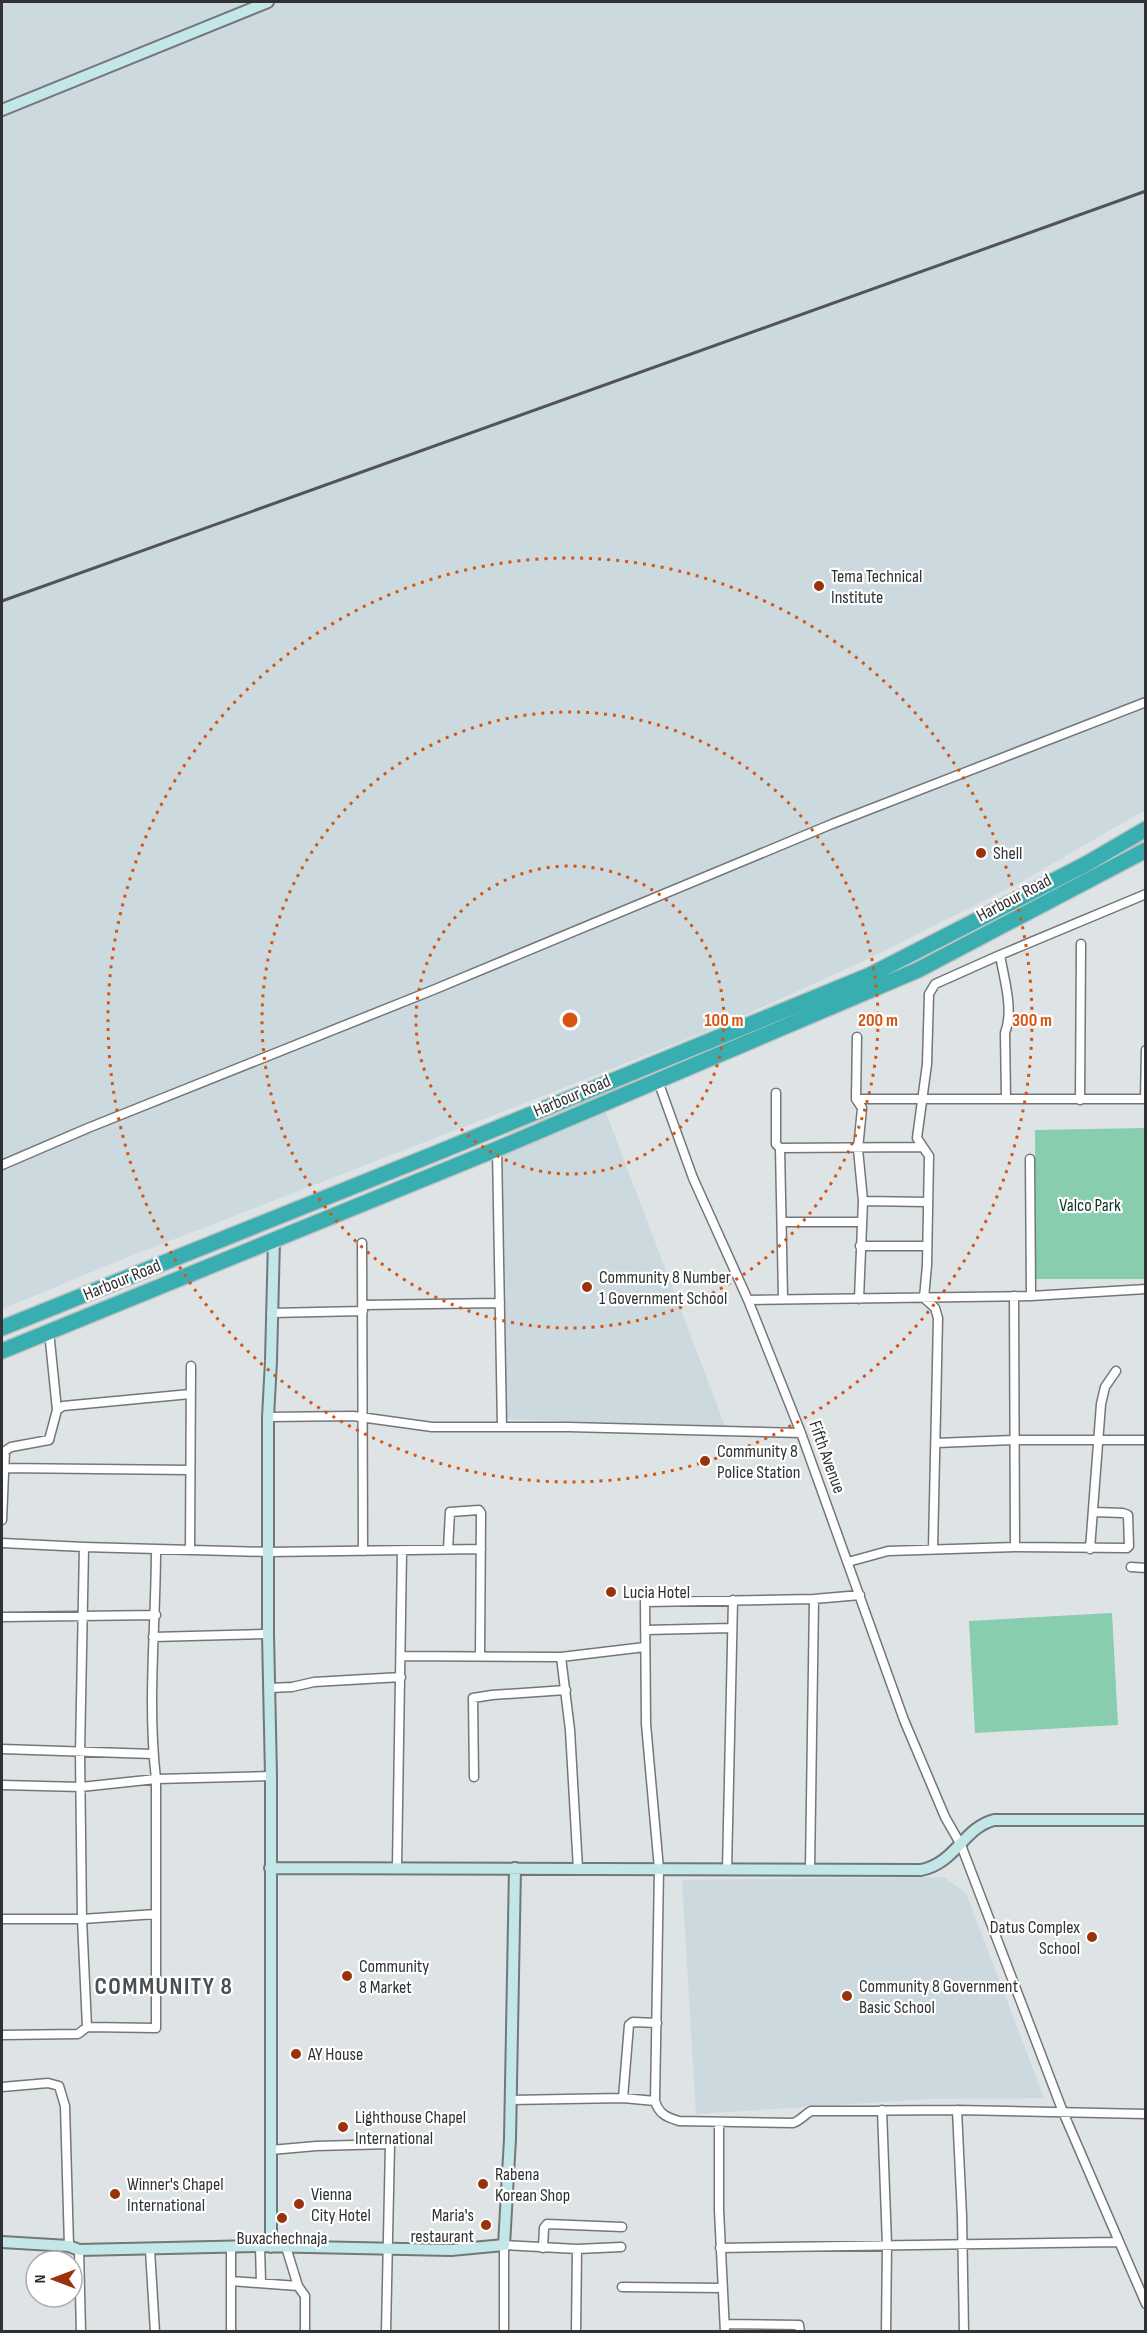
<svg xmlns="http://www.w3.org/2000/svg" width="1147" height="2333" font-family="'Sofia Sans Condensed',sans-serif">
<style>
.built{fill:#ccd9df}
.green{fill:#88cdae}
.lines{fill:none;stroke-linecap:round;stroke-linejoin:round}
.street-casing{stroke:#73777a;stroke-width:11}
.secondary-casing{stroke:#73777a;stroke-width:14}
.highway-casing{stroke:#c1c1c2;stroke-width:18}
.street{stroke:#fff;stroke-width:8}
.secondary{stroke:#c3e7e8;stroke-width:10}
.highway{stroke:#38aeb1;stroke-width:15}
.rail{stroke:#525456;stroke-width:3}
.ring{fill:none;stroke:#d65510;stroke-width:3;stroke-dasharray:3 6}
.poi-dot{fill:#99330c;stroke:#fff;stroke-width:2}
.labels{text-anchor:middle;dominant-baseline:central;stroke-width:4.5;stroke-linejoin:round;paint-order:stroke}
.poi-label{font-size:18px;fill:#303133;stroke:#fff;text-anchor:start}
.street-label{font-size:18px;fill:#303133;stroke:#fff}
.park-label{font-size:18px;fill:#113225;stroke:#fff}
.district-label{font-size:24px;font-weight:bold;letter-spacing:1.5px;fill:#4a4e50;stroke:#fff}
.centre{fill:#d65510;stroke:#fff;stroke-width:3}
.ring-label{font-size:18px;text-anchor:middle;font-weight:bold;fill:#d65510;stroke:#fff;stroke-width:4.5;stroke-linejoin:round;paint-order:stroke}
</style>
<rect width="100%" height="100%" fill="#dee3e6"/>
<path class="built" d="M2,2H1145V810L1021,882L866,960L727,1023L505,1111L123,1259L2,1309Z
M605,1110L725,1426L503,1419L501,1154Z
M944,1877L966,1893L1044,2098L930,2099L696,2114L682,1880Z"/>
<path class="green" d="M1145,1128V1279H1036L1035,1130Z
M1112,1613L1118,1725L975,1733L969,1621Z"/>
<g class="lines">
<defs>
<path id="street" d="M857,1037L856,1099L862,1108L858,1149L863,1201L859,1299
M658,1081L693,1178L748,1300L801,1433L904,1720L945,1817L961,1845L1063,2112L1146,2304
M776,1093V1144L780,1148L783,1298
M856,1099H1146
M1006,1099L1005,1033C1014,1010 1004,979 1000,955L1146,894
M1145,1099L1146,1050
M1080,1100L1081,944
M780,1148L922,1147
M497,1149L502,1427
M1030,1159L1031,1296
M2,1165L88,1128L433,990L832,824L1146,702
M863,1201L927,1202
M783,1222H861
M362,1243L363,1551
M860,1246H927
M1014,1296L1015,1547
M748,1300L1031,1296L1146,1289
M363,1305L500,1303
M271,1313L363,1311
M49,1331L57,1410
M268,1417L353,1416L432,1427H569L801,1433
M936,1443L1013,1440H1146
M4,1468L189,1470
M2,1520L5,1451L11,1447L49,1440L57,1410L63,1406L190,1394
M2,1543L84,1547L269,1552L481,1549
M84,1547L80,1753L82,1919L87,2027
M190,1549L191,1366
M448,1549L450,1512L479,1510L481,1513L480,1656
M933,1549L938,1318L935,1308L924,1298L927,1265L929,1156L917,1138L927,1064L929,994L935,984L1000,955
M1090,1549L1101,1404L1105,1387L1116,1371
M848,1562L888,1551L1015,1547L1127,1548L1129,1546L1128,1515L1123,1513L1093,1512
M1131,1567L1146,1568
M860,1595L814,1599L645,1602L646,1724L659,1869L655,2101C659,2114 666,2117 679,2121L793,2123C800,2121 804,2115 811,2111L957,2110L1146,2114
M2,1617L156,1615
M646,1630L731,1628
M153,1637L268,1634
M401,1656L561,1657L645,1647
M561,1657L570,1730L578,1869
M270,1688L292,1687L314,1682L401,1677
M2,1749L153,1754
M474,1777L473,1698L492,1695L566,1690
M2,1785L81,1787L156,1779L271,1776
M397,1867L402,1551
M810,1869L814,1599
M727,1870L733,1600
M2,1919H82L156,1914
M2,2035L78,2034L87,2027L156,2028V1779C147,1702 156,1625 156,1549
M2,2087L48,2083L59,2086L65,2106L69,2246
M623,2098L629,2025L633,2022L657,2023
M510,2100L623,2098L655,2101
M882,2110L887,2245L886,2332
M957,2110L962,2216L964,2332
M719,2123V2210L725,2332
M271,2150L316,2146L390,2144L386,2332
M260,2246L261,2283
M286,2247L298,2286L305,2296V2332
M543,2248L544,2228L547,2224L622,2227
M720,2248L1119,2242
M79,2250L81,2332
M150,2250L155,2332
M231,2281L298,2286
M622,2287L723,2288
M725,2324L799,2325L800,2332
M231,2332V2246
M504,2332V2245L577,2249L621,2247
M576,2332L577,2249"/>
<path id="secondary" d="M2,110L268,2
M270,1868L921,1870C956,1863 963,1828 994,1820H1146
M2,2242L69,2246L79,2250L260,2246L451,2250L504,2245L510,2139L515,1868
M271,2247V1776L268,1634V1417L271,1361L274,1240"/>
<path id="highway" d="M2,1328L439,1152L870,975L1086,864L1146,829
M2,1351L497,1149L918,970L1146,850"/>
</defs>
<use href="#street" class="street-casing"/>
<use href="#secondary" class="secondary-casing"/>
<use href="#highway" class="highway-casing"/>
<use href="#street" class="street"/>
<use href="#secondary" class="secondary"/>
<use href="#highway" class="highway"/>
<path class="rail" d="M2,601L1146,191"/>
</g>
<g class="ring">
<circle cx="570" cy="1020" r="154"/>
<circle cx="570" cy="1020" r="308"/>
<circle cx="570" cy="1020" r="462"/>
</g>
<g class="poi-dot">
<circle cx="819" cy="586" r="6"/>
<circle cx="981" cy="853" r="6"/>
<circle cx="587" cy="1287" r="6"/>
<circle cx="705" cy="1461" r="6"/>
<circle cx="611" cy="1592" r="6"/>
<circle cx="1092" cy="1937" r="6"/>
<circle cx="347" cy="1976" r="6"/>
<circle cx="847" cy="1996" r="6"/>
<circle cx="296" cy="2054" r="6"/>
<circle cx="343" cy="2127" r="6"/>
<circle cx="483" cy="2184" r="6"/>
<circle cx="115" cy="2194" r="6"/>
<circle cx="299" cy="2204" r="6"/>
<circle cx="282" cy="2218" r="6"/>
<circle cx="486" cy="2225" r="6"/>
</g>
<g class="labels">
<g class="poi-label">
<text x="831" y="576">Tema Technical<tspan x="831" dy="21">Institute</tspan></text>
<text x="993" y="853">Shell</text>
<text x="599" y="1277">Community 8 Number<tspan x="599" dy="21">1 Government School</tspan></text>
<text x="717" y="1451">Community 8<tspan x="717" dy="21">Police Station</tspan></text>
<text x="623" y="1592">Lucia Hotel</text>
<text x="1080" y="1927" text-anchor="end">Datus Complex<tspan x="1080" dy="21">School</tspan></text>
<text x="359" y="1966">Community<tspan x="359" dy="21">8 Market</tspan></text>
<text x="859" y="1986">Community 8 Government<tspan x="859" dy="21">Basic School</tspan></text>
<text x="308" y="2054">AY House</text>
<text x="355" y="2117">Lighthouse Chapel<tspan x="355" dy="21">International</tspan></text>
<text x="495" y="2174">Rabena<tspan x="495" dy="21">Korean Shop</tspan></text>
<text x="127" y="2184">Winner's Chapel<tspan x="127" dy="21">International</tspan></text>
<text x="311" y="2194">Vienna<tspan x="311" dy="21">City Hotel</tspan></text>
<text x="474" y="2215" text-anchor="end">Maria's<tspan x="474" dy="21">restaurant</tspan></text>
<text x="282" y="2238" text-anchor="middle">Buxachechnaja</text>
</g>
<g class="street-label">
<text transform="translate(1014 898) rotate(-28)">Harbour Road</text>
<text transform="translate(572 1096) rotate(-23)">Harbour Road</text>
<text transform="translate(122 1280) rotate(-22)">Harbour Road</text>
<text transform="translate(827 1457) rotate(70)">Fifth Avenue</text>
</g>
<g class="park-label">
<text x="1090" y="1205">Valco Park</text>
</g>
<g class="district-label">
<text x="164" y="1986">COMMUNITY 8</text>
</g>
</g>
<circle cx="570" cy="1020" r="9" class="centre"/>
<g class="ring-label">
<text x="724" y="1026">100 m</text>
<text x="878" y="1026">200 m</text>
<text x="1032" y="1026">300 m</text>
</g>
<rect width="1147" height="2333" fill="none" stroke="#303133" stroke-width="6"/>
<g transform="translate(54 2279) rotate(270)"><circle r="28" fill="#ffffff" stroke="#acadad" stroke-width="1.5"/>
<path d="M0-4.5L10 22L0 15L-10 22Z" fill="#99330c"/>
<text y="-9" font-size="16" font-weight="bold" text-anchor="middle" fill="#303133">N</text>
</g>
</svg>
